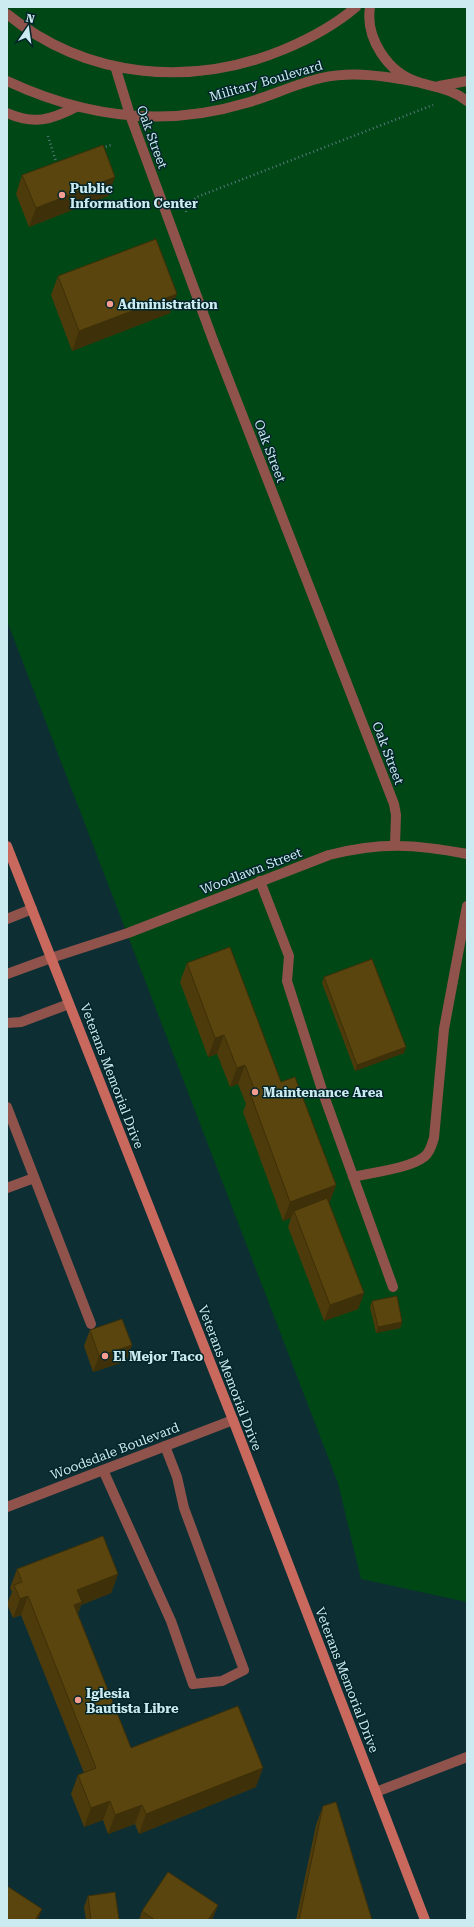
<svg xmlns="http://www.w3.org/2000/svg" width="474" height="1927" font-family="'Roboto Serif',serif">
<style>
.green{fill:#004716}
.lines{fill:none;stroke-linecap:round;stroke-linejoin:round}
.path{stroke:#597a7f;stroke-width:2.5;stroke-dasharray:1 3;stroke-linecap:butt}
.lane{stroke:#90534b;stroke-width:10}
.street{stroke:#90534b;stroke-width:10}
.secondary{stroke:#c9685d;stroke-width:10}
.wall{fill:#4d3b0b}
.shaded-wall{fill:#3e3009}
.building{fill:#59450d;stroke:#3e3009}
.poi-dot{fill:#f59c91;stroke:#02252a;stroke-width:1.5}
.labels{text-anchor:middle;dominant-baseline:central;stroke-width:3;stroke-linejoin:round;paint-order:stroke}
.street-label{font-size:13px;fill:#ccebf0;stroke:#02252a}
.poi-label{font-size:13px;font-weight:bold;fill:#ccebf0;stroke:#02252a;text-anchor:start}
</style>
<rect width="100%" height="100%" fill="#0d2f34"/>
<path class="green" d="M7,7H467V1602L361,1579L338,1483L7,621Z"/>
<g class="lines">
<path class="path" d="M48,136L57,165
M102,148L111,145
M186,212L188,205L197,197L433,105"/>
<path class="lane" d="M7,113C34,125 51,120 76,107
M260,881L289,956L287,981L323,1093L393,1287
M7,919L32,909
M7,974L51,958
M7,1023L21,1022L69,1004
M7,1107L91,1324
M353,1177C373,1172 408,1169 424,1157C430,1153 432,1144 434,1138L444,1029L467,906
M7,1188L34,1178
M103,1470L171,1621L193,1684L222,1681L244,1670L184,1508L177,1477L165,1446
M376,1792L467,1757"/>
<path class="street" d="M370,7C365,38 388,73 418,82C436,88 450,88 467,101
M7,14C87,79 192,88 285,49C311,38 335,25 356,7
M115,66L130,115L213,340L394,804L396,815L395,845
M7,81C84,117 164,128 246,103C271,96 295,84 321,78C354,71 384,76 417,82
M439,86L467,81
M51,958L128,933L329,855C382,842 414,844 467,854
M7,1507L233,1420"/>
<path class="secondary" d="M7,846L233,1420L425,1920"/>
</g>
<path class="wall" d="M22,175L108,196L29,227L16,194Z
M58,276L170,313L72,351L51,295Z
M187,963L281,1082L336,1185L329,1203L364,1293L358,1309L324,1321L288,1227L291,1218L283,1221L243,1112L246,1104L238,1084L230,1087L217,1054L208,1057L180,982Z
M324,977L404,1053L355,1071L322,983Z
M372,1301L402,1322L400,1328L376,1333L370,1307Z
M90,1330L132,1345L126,1361L93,1372L84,1346Z
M17,1569L118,1574L111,1593L81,1605L78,1614L131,1748L256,1787L139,1834L135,1824L108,1834L103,1820L84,1827L71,1794L78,1775L84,1773L21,1615L13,1618L7,1604L12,1592L10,1588Z
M323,1806L372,1920H296L316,1825Z
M88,1896L119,1920H86L84,1907Z
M218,1905L212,1920H139L142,1911Z"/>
<path class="shaded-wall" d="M115,177L108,196L29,227L36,208Z
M177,294L170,313L72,351L79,331Z
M224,1035L217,1054L208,1057L215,1038Z
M406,1047L404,1053L355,1071L357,1065Z
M245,1065L238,1084L230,1087L237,1068Z
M336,1185L329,1204L294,1211L291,1218L283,1221L290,1202Z
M364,1293L358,1309L324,1321L330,1305Z
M402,1322L400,1328L376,1333L378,1327Z
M132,1345L126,1361L93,1372L99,1356Z
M118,1574L111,1593L81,1605L75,1621L67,1624L77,1590Z
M28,1596L21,1615L13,1618L20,1599Z
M263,1768L256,1787L139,1834L146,1814Z
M110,1801L103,1820L84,1827L91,1808Z
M142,1805L135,1824L108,1834L115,1815Z
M218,1905L212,1920H208Z
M42,1909L38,1920H35Z"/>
<path class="building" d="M103,145L115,177L36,208L22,175Z
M156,239L177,294L79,331L58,276Z
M230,947L281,1082L295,1077L336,1185L290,1202L250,1093L255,1091L245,1065L237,1068L224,1035L215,1038L187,963Z
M372,959L406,1047L357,1065L324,977Z
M327,1198L364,1293L330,1305L294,1211Z
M397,1296L402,1322L378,1327L372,1301Z
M122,1319L132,1345L99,1356L90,1330Z
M103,1536L118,1574L77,1590L82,1602L74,1605L131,1748L238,1706L263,1768L146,1814L142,1805L115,1815L110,1801L91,1808L78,1775L96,1768L28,1596L20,1599L14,1585L22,1582L17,1569Z
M336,1802L372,1920H299L323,1806Z
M168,1872L218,1905L208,1920H155L142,1911Z
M7,1886L42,1909L35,1920H7Z
M115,1892L119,1920H91L88,1896Z"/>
<g class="poi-dot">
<circle cx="62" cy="195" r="4"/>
<circle cx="110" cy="304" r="4"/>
<circle cx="255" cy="1092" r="4"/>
<circle cx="105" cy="1356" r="4"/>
<circle cx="78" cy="1700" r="4"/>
</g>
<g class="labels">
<g class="street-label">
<text transform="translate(266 81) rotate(-16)">Military Boulevard</text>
<text transform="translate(152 137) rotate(70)">Oak Street</text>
<text transform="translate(270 451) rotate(69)">Oak Street</text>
<text transform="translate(388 753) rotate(69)">Oak Street</text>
<text transform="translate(251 871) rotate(-21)">Woodlawn Street</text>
<text transform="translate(112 1076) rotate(69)">Veterans Memorial Drive</text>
<text transform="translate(230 1378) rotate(69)">Veterans Memorial Drive</text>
<text transform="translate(115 1451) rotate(-21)">Woodsdale Boulevard</text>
<text transform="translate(347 1680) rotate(69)">Veterans Memorial Drive</text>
</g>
<g class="poi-label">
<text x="70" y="188">Public<tspan x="70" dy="15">Information Center</tspan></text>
<text x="118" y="304">Administration</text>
<text x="263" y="1092">Maintenance Area</text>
<text x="113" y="1356">El Mejor Taco</text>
<text x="86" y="1693">Iglesia<tspan x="86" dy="15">Bautista Libre</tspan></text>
</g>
</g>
<rect width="474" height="1927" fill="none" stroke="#ccebf0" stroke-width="16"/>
<g transform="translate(28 28) rotate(13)" stroke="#02252a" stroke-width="3" paint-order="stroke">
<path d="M0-3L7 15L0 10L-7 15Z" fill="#ccebf0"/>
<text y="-6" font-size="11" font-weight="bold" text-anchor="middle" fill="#ccebf0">N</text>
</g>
</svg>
